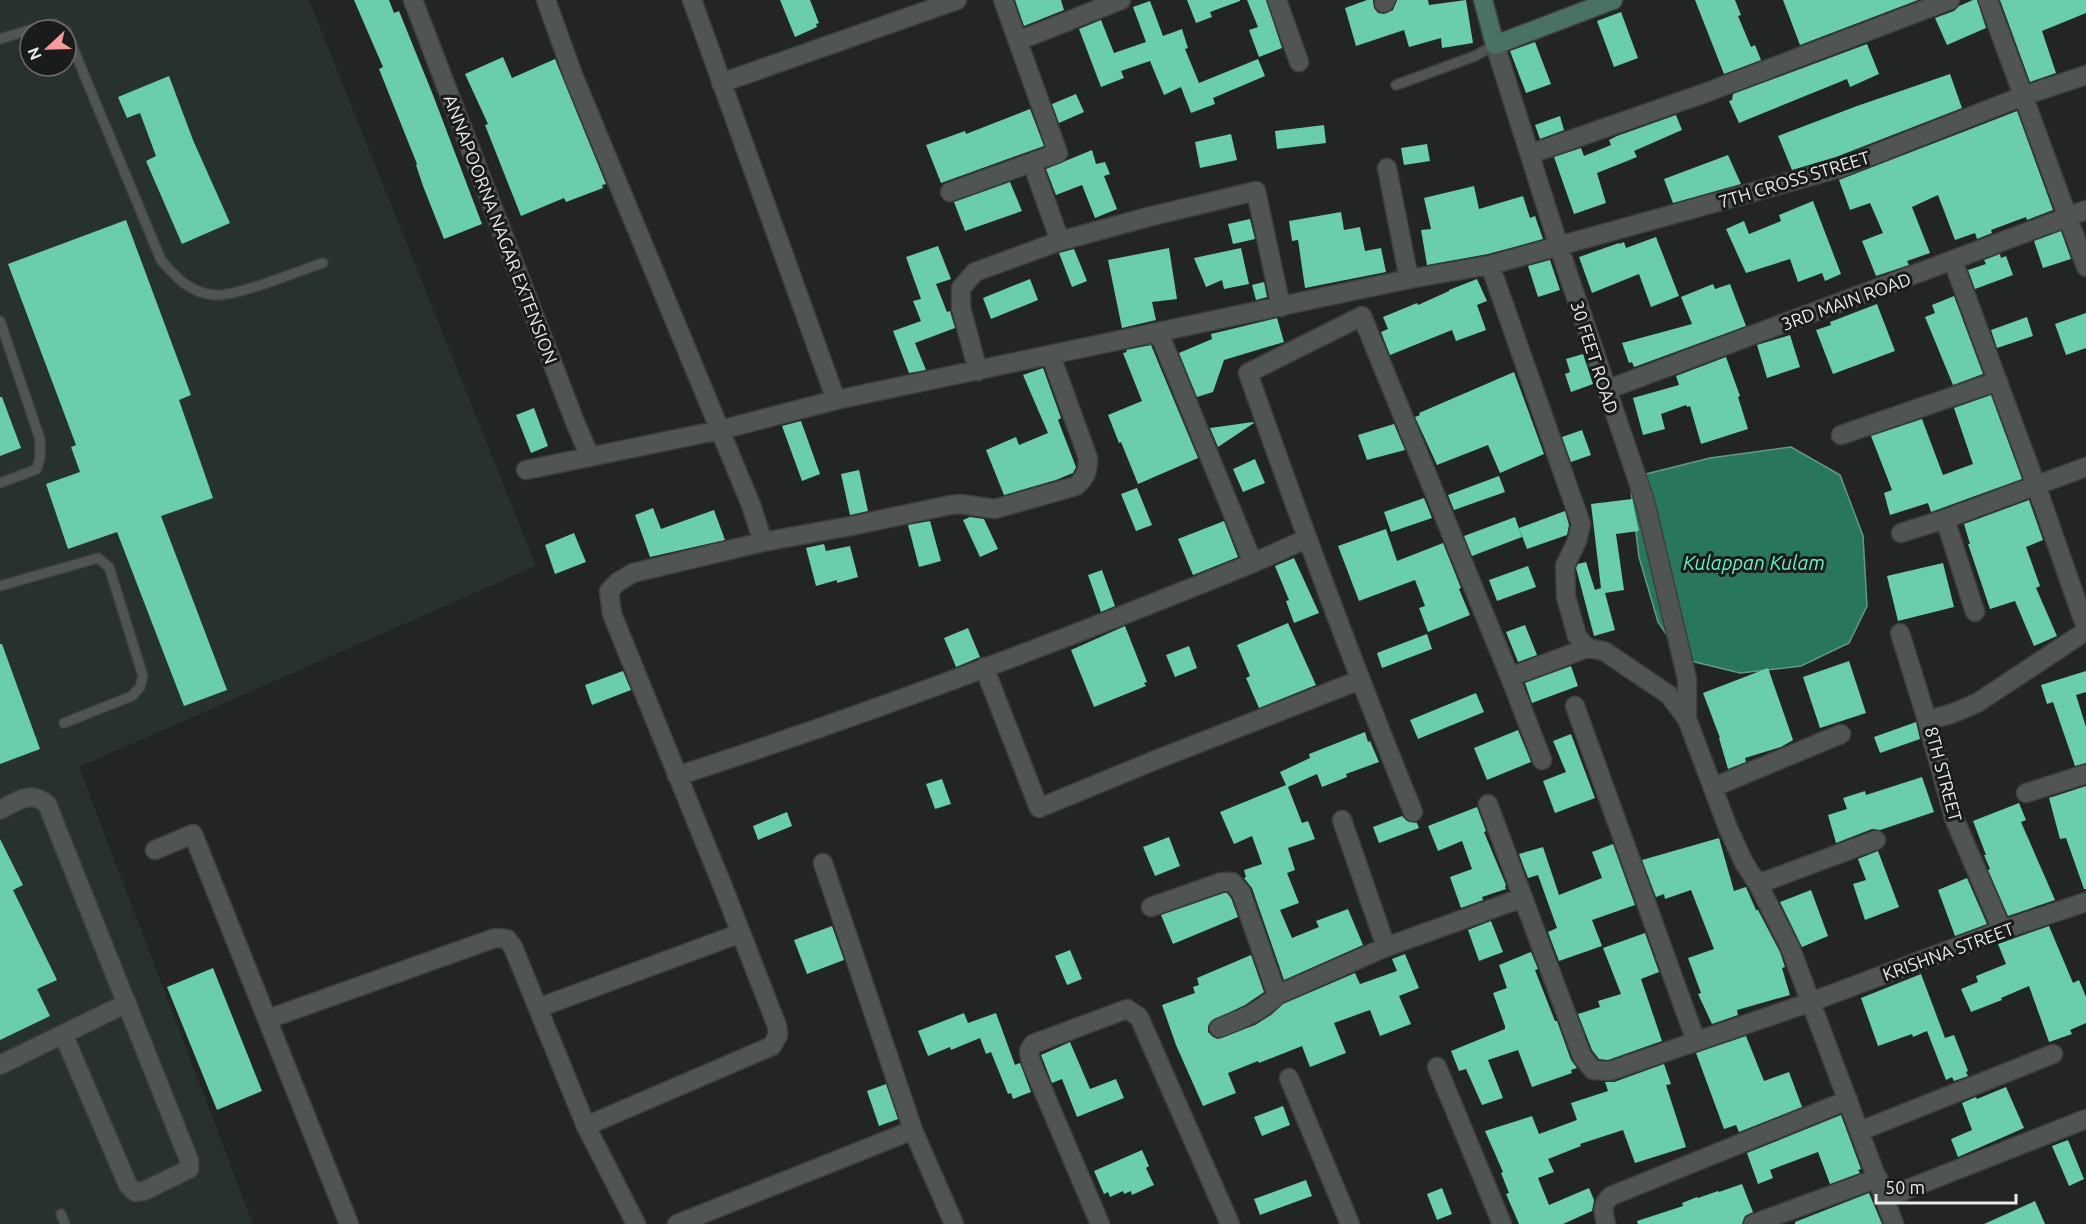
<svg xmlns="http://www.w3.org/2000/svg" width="2086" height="1224" font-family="Ubuntu,sans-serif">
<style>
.built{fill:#27312d;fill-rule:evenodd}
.water{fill:#28765e;stroke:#629988;stroke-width:1.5}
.building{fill:#6acdad}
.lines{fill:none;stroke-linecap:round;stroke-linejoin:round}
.lane-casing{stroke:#3d3f3e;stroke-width:12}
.street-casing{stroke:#3d3f3e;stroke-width:21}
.secondary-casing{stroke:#3d3f3e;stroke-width:21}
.lane{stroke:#505452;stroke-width:9}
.street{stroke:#505452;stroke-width:18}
.secondary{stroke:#4a7165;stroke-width:18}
.labels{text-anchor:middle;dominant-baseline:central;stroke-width:6;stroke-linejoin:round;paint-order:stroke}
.street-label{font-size:18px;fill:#eaeceb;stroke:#191c1b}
.water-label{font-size:20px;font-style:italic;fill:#68f2c7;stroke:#191c1b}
</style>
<rect width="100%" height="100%" fill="#222524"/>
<path class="built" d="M0,0H309L536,566L79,767L253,1224H0ZM30,30H66V66H30Z"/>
<path class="water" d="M1791,447L1840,475L1863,536L1867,606L1849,643L1801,666L1740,673L1683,659L1658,622L1639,557L1630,483L1642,475L1710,458Z"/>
<path class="building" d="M354,0H389L394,13L399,11L433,95L482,224L444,239L423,186L416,165L417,164L379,69L383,67Z
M780,0H810L819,23L816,24L817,27L795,37Z
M1015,0H1061L1064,10L1024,26Z
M1187,0H1240V1L1210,12L1212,17L1196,23Z
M1247,0H1266L1282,48L1259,57L1249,30L1258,27Z
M1367,0H1373L1374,8L1378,13L1384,14L1393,10L1397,0H1428L1429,5L1466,0L1473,43L1442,48L1441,38L1409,47L1404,30L1356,46L1345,8Z
M1695,0H1735L1741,15L1738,16L1751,47L1755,45L1761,60L1724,74Z
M1783,0H1918L1800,45Z
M1973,0H1977L1986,28L1947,45L1935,18L1954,11L1959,6Z
M2000,0H2086V13L2042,31L2056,73L2030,82Z
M1150,1L1163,36L1182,29L1188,48L1185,49L1199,83L1258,59L1265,76L1213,98L1215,104L1191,113L1181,87L1164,95L1150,61L1121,71L1124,78L1101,87L1079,29L1101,20L1114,53L1146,42L1133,7Z
M1621,12L1638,58L1614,67L1597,21Z
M1535,42L1551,84L1526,93L1510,51Z
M1867,44L1879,74L1850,87L1847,79L1739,123L1729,101L1732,100L1733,94Z
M503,57L512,78L555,59L606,184L602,185L603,188L566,202L564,198L521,216L485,125L488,124L465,74Z
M1950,74L1962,108L1836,157L1792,170L1778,136L1857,106Z
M169,76L193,140L230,223L182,244L146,161L156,156L140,113L127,118L118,97Z
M1076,94L1084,112L1059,123L1052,104Z
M1030,109L1044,146L941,183L926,145L965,131L966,134Z
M2017,111L2053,210L2027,220L2026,217L1991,230L1992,233L1977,239L1975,233L1955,240L1938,195L1912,207L1930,253L1907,261L1909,265L1876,276L1862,241L1883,233L1870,203L1850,210L1839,180Z
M1676,115L1682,130L1634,151L1637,157L1597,173L1606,203L1574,214L1554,157L1581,148L1584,156L1611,145L1609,140L1617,136Z
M1560,116L1564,130L1540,139L1535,125Z
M1324,125L1326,143L1277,149L1275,131Z
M1231,134L1237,160L1200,168L1195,142Z
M1427,144L1430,161L1404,165L1401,148Z
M1092,150L1096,164L1105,162L1110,174L1104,176L1117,209L1095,218L1082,185L1056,195L1046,169Z
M1728,155L1741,184L1673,203L1664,179Z
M1010,182L1022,211L965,231L954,202Z
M1474,186L1479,209L1523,196L1530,218L1535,216L1543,239L1488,254L1427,265L1421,230L1431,229L1424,198Z
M1813,201L1841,274L1825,281L1822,273L1798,282L1790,259L1746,273L1726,229L1744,221L1749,234L1781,221L1779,215Z
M1341,212L1344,230L1360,227L1365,251L1381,248L1386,272L1305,288L1298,240L1292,241L1289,221Z
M1250,219L1255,239L1233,244L1228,224Z
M126,220L191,395L179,400L213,498L161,516L227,690L184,706L117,532L68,549L46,484L80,472L71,447L76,445L8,264Z
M2061,231L2071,259L2043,268L2034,241Z
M1656,237L1679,296L1651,307L1639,274L1592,293L1579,257L1619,243V244L1624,242L1626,248Z
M938,246L951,279L936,284L947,312L950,311L955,328L915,343L926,370L909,373L893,331L921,321L913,301L921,299L906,257Z
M1169,248L1177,299L1152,302L1156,320L1122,328L1108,260Z
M1241,248L1249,284L1224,289L1222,280L1206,287L1194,258Z
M1074,249L1087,281L1072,287L1059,253Z
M2000,254L2001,258L2006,256L2013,275L1975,289L1968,270L1986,264L1984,260Z
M1550,260L1560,290L1538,297L1528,266Z
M1030,279L1038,300L991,319L983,298Z
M1477,279L1487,301L1477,305L1486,330L1456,341L1452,330L1390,355L1381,332L1388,329L1383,317L1417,303L1418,305L1449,291V290Z
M1264,282L1267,297L1256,300L1252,285Z
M1713,284L1715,289L1730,284L1746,326L1637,366L1634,367L1632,362L1629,363L1622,343L1692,324L1681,297Z
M1954,296L1983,374L1953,385L1925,317L1935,313L1932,305Z
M1877,304L1895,351L1833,374L1816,330L1831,325L1830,322Z
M2086,313V348L2066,355L2055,324Z
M2027,317L2033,336L1997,348L1991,330Z
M1277,318L1284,342L1224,360L1213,392L1197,397L1179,353L1212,339L1211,334Z
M1790,335L1800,367L1767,378L1757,345Z
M1151,345L1198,458L1138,484L1121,442L1119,443L1108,415L1142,401L1123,353L1127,352L1126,350Z
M1583,354L1593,384L1571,392L1565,374L1570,372L1566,359Z
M1726,357L1740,396L1738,397L1748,429L1701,444L1690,406L1687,407L1686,405L1661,414L1665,429L1643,435L1633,398L1679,385L1676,376Z
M1043,368L1061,418L1058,420L1076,467L1073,473L1056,480L1004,495L986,450L1016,437L1019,445L1048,433L1023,375Z
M1514,372L1544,454L1500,473L1488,445L1437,465L1415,417L1420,415L1419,413Z
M1991,395L2022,479L1931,512L1928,503L1890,515L1884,493L1892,490L1871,436L1922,419L1943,475L1973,464L1954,408Z
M0,397H2L21,448L0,456Z
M534,408L548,446L531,453L516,415Z
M801,421L820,474L802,481L782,426Z
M1253,422L1254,423L1218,447L1210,428Z
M1394,424L1405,450L1367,460L1358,435Z
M1582,430L1591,455L1571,462L1562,437Z
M1255,459L1265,483L1243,492L1233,469Z
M859,470L868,511L850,515L841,474Z
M1499,476L1505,492L1454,510L1448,495Z
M1137,488L1152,525L1136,531L1121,494Z
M1424,498L1432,518L1391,532L1384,512Z
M1632,499L1639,531L1616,534L1624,590L1605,593L1615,630L1594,636L1576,568L1578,564L1586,562L1595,590L1601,588L1591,504Z
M2029,500L2043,540L2026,547L2040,586L2036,588L2057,636L2034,646L2015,601L1990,609L1968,544H1970L1964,524Z
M653,508L661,529L714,510L725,540L650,557L635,515Z
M1565,511L1569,525L1567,535L1527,549L1519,528Z
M970,517L984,519L998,549L980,557L963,520Z
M1515,517L1522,537L1472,556L1464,536Z
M930,521L941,561L919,567L908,525Z
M1224,521L1238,557L1193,575L1178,539Z
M1386,529L1397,561L1443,543L1461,588L1459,589L1470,615L1428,632L1419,608L1425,606L1415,580L1359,601L1338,546Z
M574,533L586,562L555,574L545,545Z
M824,544L826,551L850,546L858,577L837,583V580L816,586L806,548Z
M1294,558L1319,613L1294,623L1286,601L1289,600L1275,566Z
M1943,563L1954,607L1898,621L1887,576Z
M1528,566L1536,587L1497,601L1489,580Z
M1102,570L1115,606L1101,612L1088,575Z
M1288,623L1316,685L1259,708L1246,678L1250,676L1237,645Z
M1525,625L1537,655L1518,662L1506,632Z
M1125,626L1147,682L1144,683L1146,686L1094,707L1071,650Z
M968,628L980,657L956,667L944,638Z
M1427,634L1432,649L1382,668L1377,653Z
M0,644H2L40,749L0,764Z
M1189,646L1197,668L1175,677L1166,655Z
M1849,661L1866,713L1820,728L1803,677Z
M1571,666L1578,686L1532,703L1525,683Z
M1768,668L1793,740L1781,747L1745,758L1746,762L1728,769L1719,738H1720L1703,693Z
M623,671L631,690L592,705L585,685Z
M2086,671V692L2076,695L2086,727V763L2075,766L2053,702L2047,704L2041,685Z
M1476,693L1484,712L1418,739L1410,720Z
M1916,722L1920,739L1880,753L1874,737Z
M1518,730L1531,762L1487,780L1474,748Z
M1365,732L1368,742L1370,741L1379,762L1346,774L1347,777L1322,787L1317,774L1288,787L1302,823L1308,821L1315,839L1288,848L1295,870L1287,873L1299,903L1280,910L1292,938L1319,927L1316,921L1348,909L1363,945L1284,980L1252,888L1244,878L1246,877L1244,870L1262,864L1252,836L1234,844L1220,812L1286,785L1280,772L1310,758L1309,754Z
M1571,734L1595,798L1555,813L1543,781L1566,772L1553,741Z
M1922,777L1934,812L1880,830L1872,829L1836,843L1828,815L1847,809L1843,798L1865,791L1866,795Z
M942,779L951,804L935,809L926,784Z
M2086,786V889H2084L2066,838L2060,839L2049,798Z
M2019,803L2026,820L2021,822L2055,900L2008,916L1988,870L1990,869L1984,855H1986L1973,821Z
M1477,807L1486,831L1484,832L1506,885L1505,886L1506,889L1482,897L1483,900L1461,908L1450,877L1472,869L1462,841L1438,851L1428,826Z
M787,812L792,826L758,840L753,826Z
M1402,816L1407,821L1417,823L1419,828L1379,843L1373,827Z
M1169,837L1180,866L1155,876L1143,847Z
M1719,838L1734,891L1746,887L1756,910H1758L1780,952L1785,967L1782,968L1790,995L1737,1010L1738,1015L1712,1024L1698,994L1701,993L1688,958L1714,949L1691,890L1665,899L1664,894L1656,897L1642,860Z
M0,839L23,885L13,890L57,980L37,989L50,1016L0,1040Z
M1613,844L1635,905L1592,920L1602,946L1559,961L1548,932L1557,928L1538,875L1528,878L1519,854L1543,847L1559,895L1602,878L1592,852Z
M1878,851L1899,907L1865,920L1853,884L1866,880L1858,859Z
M1967,878L1987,924L1955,936L1938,890Z
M1811,890L1828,936L1802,947L1780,902Z
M1224,893H1227L1231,898L1238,917L1173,944L1161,915Z
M1491,921L1503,952L1479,961L1468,930Z
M832,926L844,960L807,974L794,940Z
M2049,926L2073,983L2079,980L2086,997V1023L2070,1030L2072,1034L2049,1042L2029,986L2001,998L2002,1000L1971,1012L1961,989L1978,982L1976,976L2006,964L1998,944Z
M1645,933L1659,972L1641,979L1662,1041L1608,1060L1599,1059L1592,1050L1578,1014L1600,1007L1598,1001L1621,994L1603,948Z
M1070,950L1082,979L1067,985L1055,956Z
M1531,952L1538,969L1535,970L1555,1021H1557L1571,1060L1577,1068L1571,1070L1572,1073L1532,1087L1518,1050L1488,1060L1503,1098L1482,1105L1466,1069L1459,1071L1451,1051L1505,1029V1026L1493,993L1507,988L1499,965Z
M1405,954L1419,988L1399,996L1411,1024L1380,1036L1370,1010L1334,1023L1346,1053L1310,1067L1302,1046L1259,1063L1258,1061L1228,1073L1236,1093L1203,1106L1176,1045L1162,1005L1195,993L1193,987L1199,985L1197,978L1251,955L1264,992L1245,1005L1211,1021L1208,1026V1032L1213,1037L1218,1039L1255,1025L1271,1015L1283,1004L1355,973L1360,984L1397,971L1392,959Z
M213,968L262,1091L217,1110L167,987Z
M1921,974L1945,1038L1954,1035L1968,1071L1966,1072L1968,1076L1954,1081L1952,1077L1946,1080L1927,1031L1913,1037L1912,1034L1878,1046L1861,998Z
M964,1013L968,1023L996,1013L1015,1065L1020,1063L1031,1092L1013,1099L1011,1093L1008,1094L991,1052L986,1054L980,1038L951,1050L950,1047L928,1056L918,1031Z
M1746,1036L1764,1081L1789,1072L1802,1107L1739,1132L1736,1125L1724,1129L1696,1053Z
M1070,1042L1090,1089L1116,1079L1124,1098L1077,1117L1062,1079L1052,1083L1041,1055Z
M1664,1064L1671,1084L1666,1085L1686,1147L1635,1163L1623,1130L1580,1144L1581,1146L1548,1159L1554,1172L1538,1178L1549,1205L1589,1188L1594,1200L1592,1211L1563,1224H1519L1506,1194L1509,1193L1501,1173L1503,1172L1485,1131L1532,1116L1539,1134L1577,1120L1571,1103L1608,1091L1605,1082H1614Z
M886,1084L898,1119L879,1126L867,1091Z
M2006,1087L2024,1128L1958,1157L1951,1139L1972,1130L1962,1103L1976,1097L1977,1099Z
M1283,1106L1290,1125L1262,1136L1254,1117Z
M1841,1115L1861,1169L1858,1170L1860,1173L1830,1184L1818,1152L1770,1170L1773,1178L1758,1184L1747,1153Z
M2068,1140L2084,1179L2069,1186L2052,1146Z
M1142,1150L1149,1166L1146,1168L1154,1185L1132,1195L1131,1191L1124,1194L1123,1191L1110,1197L1108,1192L1104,1194L1094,1171Z
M1306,1180L1312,1196L1260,1215L1254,1199Z
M1742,1184L1753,1212L1745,1216L1742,1224H1638L1637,1221L1683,1206L1682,1203L1697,1197L1698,1198L1718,1191L1719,1192Z
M1442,1188L1452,1214L1437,1220L1427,1194Z
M1869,1193L1882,1224H1795V1222Z
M2035,1201L2045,1224H1984Z"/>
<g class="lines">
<defs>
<path id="lane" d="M66,31L161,260C175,277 192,294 215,295C239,296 298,271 323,263
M0,39L45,25L55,24L64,30
M1396,85L1475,56L1495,45
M0,321L40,439V457L37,469L0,483
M0,586L98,558L109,567L143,676L140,687L132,696L64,723
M61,1214L65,1224"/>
<path id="street" d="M413,0L575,422L590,457
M546,0L573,75L751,505L763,542L633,573L618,582L609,591L612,614L725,892L777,1026L778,1035L772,1046L586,1126
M692,0L836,400
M1277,0L1299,62
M1988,0L2086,267
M1384,3L1386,0
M1018,41L1121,0
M1495,45L1559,247L1645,502L1687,679V719
M721,83L957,0
M1530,154L1705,93L1950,0
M1032,163L1060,241L1148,217L1256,191L1281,307
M1387,168L1409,279
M950,192L1058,153L1003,0
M1953,261L2036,485L2086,628
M1159,333L1253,563L1306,539
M978,371L961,308V288L975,272L1060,241
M1606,390L2086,210
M1841,435L1998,381
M526,470L720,430L836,400L1409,279L1490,265
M1945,519L1975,612
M1901,533L1945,519L2086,467
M763,542L851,526L950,505L961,504L995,509L1076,486C1086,477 1088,471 1088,458L1051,356
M1900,633L1927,720L1954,818L2002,930
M984,667L1039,808L1158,759L1360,680
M1510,677L1587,648
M1575,706L1696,1041
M1927,720L1951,714L1977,703L2086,631
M677,776C871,713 1064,640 1253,563
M1714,787L1841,734
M2026,793L2086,774
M1488,804L1582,1056L1593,1070L1610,1071L1811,1002L2002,930L2086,902
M0,810C18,801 29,790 47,804L189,1160V1169L144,1191L135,1192L128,1185L63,1034
M1413,812C1354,667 1300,521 1248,373L1362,316L1510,677L1542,760
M1342,820L1386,947
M155,850L193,834L349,1224
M823,863L913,1130L954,1224
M1758,884L1876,840
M1151,907L1222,882H1232L1241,892L1277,995L1386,947L1522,898
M538,1008L741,933
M268,1019L495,938L507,939L513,947L586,1126L636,1224
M1219,1028C1241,1019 1260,1013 1277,995
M0,1065L127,1003
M1437,1067L1502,1224
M1289,1078L1350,1224
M1860,1131L2053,1054
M1885,1198L2086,1119
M677,1224L913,1130
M1100,1224L1031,1062L1029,1051L1033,1044L1127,1009L1139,1017L1230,1224
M1606,1224C1603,1211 1601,1205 1611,1196L1848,1100
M1753,1224L1878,1178
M1894,1224L1790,947L1758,884L1744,863L1728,828L1687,719L1669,695L1604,651L1587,648L1577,636L1566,597L1565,566L1577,541L1581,524L1490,265L1840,168L2023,96L2086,75"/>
<path id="secondary" d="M1483,0L1495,45L1613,0"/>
</defs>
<use href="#lane" class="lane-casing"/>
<use href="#street" class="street-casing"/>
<use href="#secondary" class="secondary-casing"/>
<use href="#lane" class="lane"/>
<use href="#street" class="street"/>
<use href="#secondary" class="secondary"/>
</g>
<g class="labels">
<g class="street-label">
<text transform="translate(1794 179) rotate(-17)">7TH CROSS STREET</text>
<text transform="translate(501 229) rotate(69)">ANNAPOORNA NAGAR EXTENSION</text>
<text transform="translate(1846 301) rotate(-20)">3RD MAIN ROAD</text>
<text transform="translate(1595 357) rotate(72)">30 FEET ROAD</text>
<text transform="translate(1944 774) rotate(75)">8TH STREET</text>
<text transform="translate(1948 951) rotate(-20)">KRISHNA STREET</text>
</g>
<g class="water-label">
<text x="1754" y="562">Kulappan Kulam</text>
</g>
</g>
<g transform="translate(48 48) rotate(248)"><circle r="28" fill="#191c1b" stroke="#6d6f6e" stroke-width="1.5"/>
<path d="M0-4.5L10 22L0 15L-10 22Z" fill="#f59b9b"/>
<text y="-9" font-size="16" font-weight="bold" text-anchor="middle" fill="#eaeceb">N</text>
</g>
<path d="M1876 1194v9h140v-9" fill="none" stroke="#eaeceb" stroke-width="3"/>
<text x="1885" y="1194" font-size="18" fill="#eaeceb" stroke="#191c1b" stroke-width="4.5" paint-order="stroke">50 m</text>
</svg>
